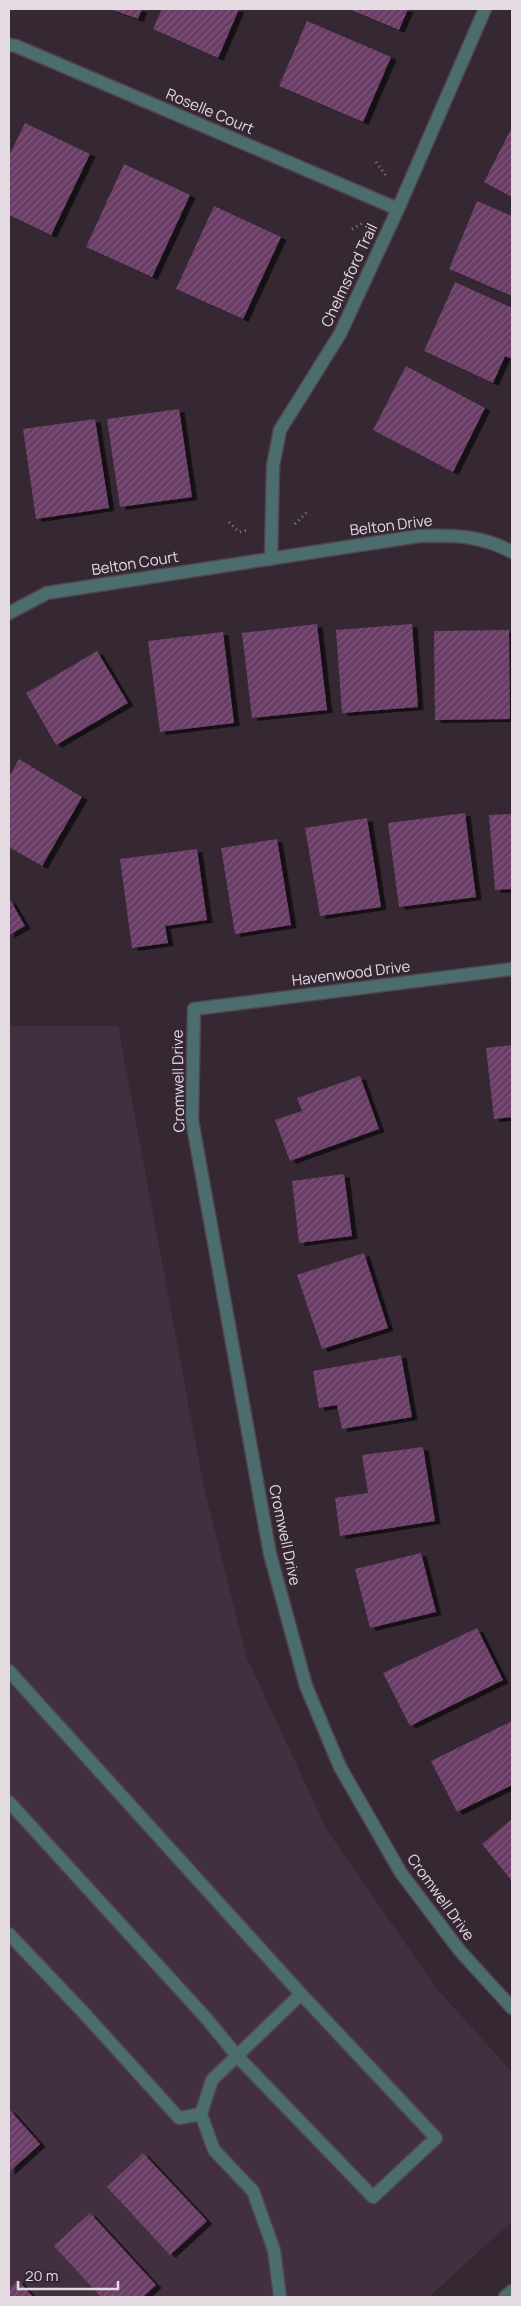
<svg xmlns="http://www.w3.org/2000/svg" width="521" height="2306" font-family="Manrope,sans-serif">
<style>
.built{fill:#422f40}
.building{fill:url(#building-hatch);filter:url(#shadow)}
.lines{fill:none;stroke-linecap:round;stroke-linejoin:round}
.minor-casing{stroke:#51444f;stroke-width:15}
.path{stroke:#8c818a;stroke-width:3;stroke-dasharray:1 4;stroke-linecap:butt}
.minor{stroke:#4c6d6e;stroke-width:12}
.labels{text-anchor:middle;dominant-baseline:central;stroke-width:4;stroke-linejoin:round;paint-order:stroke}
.street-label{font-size:15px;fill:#e3dae2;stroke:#352833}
</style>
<defs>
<pattern id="building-hatch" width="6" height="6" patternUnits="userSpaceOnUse" patternTransform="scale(1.25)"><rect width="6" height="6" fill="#693d65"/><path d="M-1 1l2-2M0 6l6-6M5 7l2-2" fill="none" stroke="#7e587b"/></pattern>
<filter id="shadow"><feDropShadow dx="5.5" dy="3" stdDeviation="0" flood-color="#0009"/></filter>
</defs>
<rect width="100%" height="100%" fill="#352833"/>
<path class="built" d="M9,1026H118L205,1493L247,1658L327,1830L437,1989L512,2072V2221L429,2297H9Z"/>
<path class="building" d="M110,9H142L138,19Z
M162,9H239L218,58L153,29Z
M349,9H408L399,30Z
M307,21L391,57L363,122L279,86Z
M25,123L90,154L51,235L9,215V156Z
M512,127V197L484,182Z
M124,164L190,195L152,277L86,247Z
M477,201L512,216V296L449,269Z
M214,206L281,237L243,319L176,289Z
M455,282L512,308V359L505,356L493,383L424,351Z
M406,366L485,408L453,472L373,430Z
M179,409L192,497L120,507L107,419Z
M95,419L109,508L36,519L23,429Z
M317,624L327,710L252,718L242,633Z
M412,624L418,707L342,713L336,630Z
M509,630L510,719L435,720L434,631Z
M223,632L234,723L160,732L148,641Z
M97,651L128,703L56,745L26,693Z
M19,759L82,797L42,866L9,847V777Z
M465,813L476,897L399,907L388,823Z
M512,814V889L495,890L489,815Z
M367,818L381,907L320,916L305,828Z
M277,839L291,925L235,934L221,848Z
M197,849L207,920L165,926L168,943L132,948L120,859Z
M9,898L25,926L9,935Z
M512,1045V1117L494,1119L486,1048Z
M360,1076L379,1129L290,1161L275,1120L302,1111L297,1098Z
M344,1174L352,1236L299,1243L292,1181Z
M364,1253L388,1328L322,1349L297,1275Z
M401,1355L412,1417L342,1429L337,1405L319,1408L313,1371Z
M423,1447L435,1521L340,1536L335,1498L368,1493L362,1455Z
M421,1553L436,1612L370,1628L355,1569Z
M477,1628L503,1680L410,1726L383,1673Z
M512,1721V1785L457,1812L431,1761Z
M512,1819V1881L482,1844Z
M9,2109L40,2144L9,2172Z
M143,2153L207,2221L170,2255L107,2187Z
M90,2213L156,2285L143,2297H101L54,2246Z
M18,2280L33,2297H9V2289Z"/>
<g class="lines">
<defs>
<path id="minor" d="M9,45L16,46L398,209
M271,559L273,466L280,430L340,334L398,209L485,9
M9,613L47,593L419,536C454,535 481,535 512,552
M512,969L194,1009L192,1120L270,1554L306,1686L340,1767L401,1873L460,1951L512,2008
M9,1671L301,1994L436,2138L373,2197L238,2057L206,2018L9,1802
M9,1934L83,2012L179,2118L201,2114
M280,2297L274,2250L253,2191L214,2150L201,2114L212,2080L301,1994
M505,2297L512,2291"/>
</defs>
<use href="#minor" class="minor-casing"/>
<path class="path" d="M376,162L387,177
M352,229L365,222
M229,522L239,532L249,530
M295,524L307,512"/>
<use href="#minor" class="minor"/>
</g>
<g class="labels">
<g class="street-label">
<text transform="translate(210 111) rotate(23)">Roselle Court</text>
<text transform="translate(349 275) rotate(-65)">Chelmsford Trail</text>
<text transform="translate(391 525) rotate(-7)">Belton Drive</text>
<text transform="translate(135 563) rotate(-9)">Belton Court</text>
<text transform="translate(351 973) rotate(-7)">Havenwood Drive</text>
<text transform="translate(178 1081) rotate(-91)">Cromwell Drive</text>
<text transform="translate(285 1535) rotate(78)">Cromwell Drive</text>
<text transform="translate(441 1897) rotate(54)">Cromwell Drive</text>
</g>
</g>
<rect width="521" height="2306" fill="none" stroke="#e3dae2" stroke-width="20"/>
<path d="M18 2281v8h100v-8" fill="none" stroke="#e3dae2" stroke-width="2.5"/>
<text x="25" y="2281" font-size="15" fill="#e3dae2" stroke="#352833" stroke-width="4" paint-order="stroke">20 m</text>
</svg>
